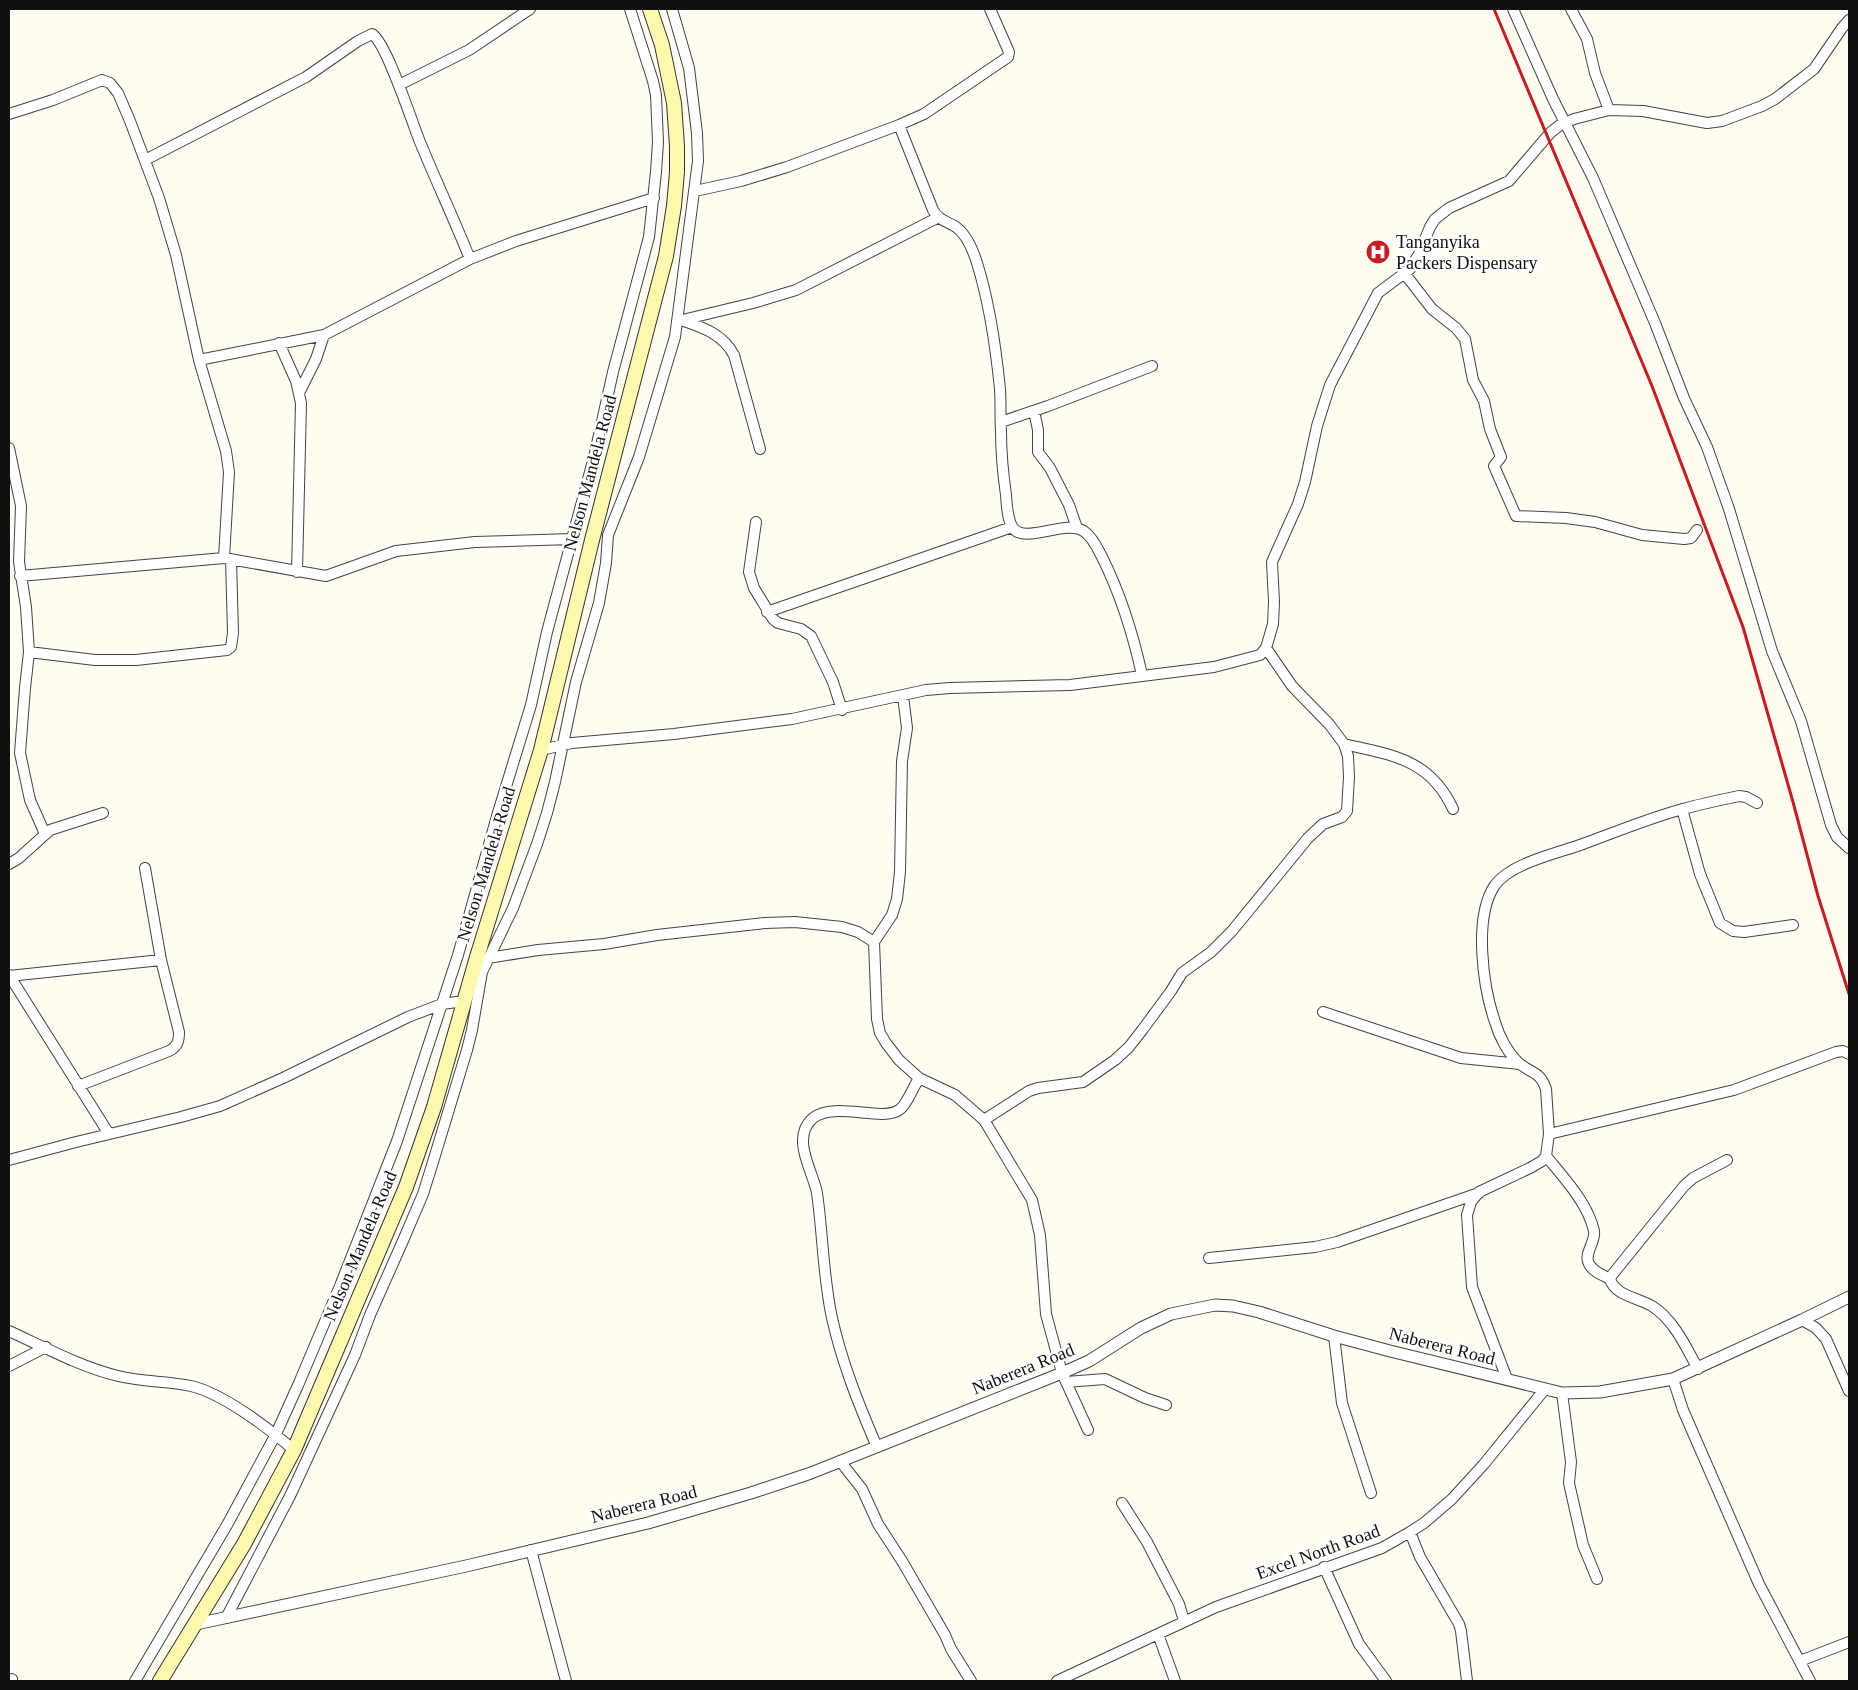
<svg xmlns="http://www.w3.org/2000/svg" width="1858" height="1690" font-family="'Times New Roman',serif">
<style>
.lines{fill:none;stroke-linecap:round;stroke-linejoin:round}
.minor-casing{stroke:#434343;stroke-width:12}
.tertiary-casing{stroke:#434343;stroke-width:13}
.secondary-casing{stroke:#323232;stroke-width:16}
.minor{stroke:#fff;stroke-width:10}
.tertiary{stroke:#fff;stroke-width:11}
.secondary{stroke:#fff8ad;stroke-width:14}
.rail{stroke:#cc1b20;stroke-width:3}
.labels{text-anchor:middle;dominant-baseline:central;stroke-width:5;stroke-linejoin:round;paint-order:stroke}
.poi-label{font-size:18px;fill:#101010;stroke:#fff;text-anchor:start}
.street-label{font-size:18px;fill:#101010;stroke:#fff}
</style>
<rect width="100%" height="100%" fill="#fffdf2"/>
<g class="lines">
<defs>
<path id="minor" d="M1513,9L1553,99L1593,178L1655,323L1684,398L1707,447L1729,509L1772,651L1801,721L1831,825L1837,837L1849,848
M1571,9L1587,39L1595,73L1609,110
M399,85L469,50L530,9
M9,114L53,100L102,80L110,83L118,93L130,121L159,198L176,255L199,360L226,451L229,472L224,558
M899,125L933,210C939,221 947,221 956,227C967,235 973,250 977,263C989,301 996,349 1000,389C1001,403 1000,417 1001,431C1001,452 1003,474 1006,495C1007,506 1007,519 1013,528C1025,545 1067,518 1085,532C1093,538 1098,549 1102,557C1121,595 1133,634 1142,675
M145,160L306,77L358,41L372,34C387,43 412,123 420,142C436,181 454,219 470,259
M695,191L741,181L787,167L899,125L924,114L1008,57L1009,52L990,9
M1405,274L1432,309L1456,328L1465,339L1473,380L1484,401L1490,429L1501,457L1494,466L1516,516L1566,518L1595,522L1642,535L1684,539L1691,538L1697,530
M678,321L753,303L796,290L937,218
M684,321C705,328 723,335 734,355L760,449
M279,343L296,381L301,403L297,572
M199,360L324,335L470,259L516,241L654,198
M300,391L316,359L324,335
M1034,411L1038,430V452L1050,468L1069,505L1077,528
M1001,422L1048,406L1152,366
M9,448L21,506L19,562L26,607L29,652L25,688L20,753L30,800L45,834
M756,522L749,572L754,588L773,619L778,623L801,629L811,636L833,682L842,710
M20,576L224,558L326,576L396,551L475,542L572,539
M767,612L1012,527
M29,652L95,660H136L227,650L231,647L233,633L231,559
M1344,744C1392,755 1430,759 1453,809
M541,750L572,743L674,734L792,719L926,690L950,688L1070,685L1214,667L1260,655L1266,648L1273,624L1274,602L1272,562L1298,504L1305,482L1317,426L1330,385L1378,293L1410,269L1419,254L1430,227L1435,219L1449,208L1509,181L1550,133L1560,125L1574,119L1609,110L1643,111L1707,123L1722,121L1762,106L1775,99L1814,69L1842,28L1849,20
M1682,809L1700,874L1720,923L1733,931L1744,932L1793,925
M9,864L19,858L50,830L103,813
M874,942L892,915L897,899L900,872L902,761L907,728L903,696
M488,958L538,950L604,944L657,935L765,923L795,922L842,927L858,932L874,942L877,1019L880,1033L886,1043L899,1060L919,1078L955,1095L984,1120L1032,1200L1040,1235L1046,1314L1062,1373L1088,1430
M9,975L109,1134
M9,976L161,960
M1323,1012L1461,1058L1520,1064
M78,1086L169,1051C177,1047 179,1042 179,1032L161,960L145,868
M984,1120L1029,1091L1038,1088L1083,1082L1115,1060L1129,1047L1143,1029L1171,991L1182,973L1211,952L1232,931L1308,838L1323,824L1342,817L1347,811L1349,777L1348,756L1344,744L1329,724L1292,686L1266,648
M1549,1134L1734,1090L1836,1052L1843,1051L1849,1054
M1546,1156C1563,1177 1588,1203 1594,1231C1596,1242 1583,1254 1589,1264C1593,1272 1603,1275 1610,1279
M9,1160L76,1142L181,1117L220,1106L283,1078L408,1017L442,1004L464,1001
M1209,1258L1315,1247L1337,1242L1479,1193
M1802,1320L1816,1328L1826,1339L1849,1391
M9,1331C44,1347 81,1367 118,1376C142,1382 167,1381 191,1386C222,1393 270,1429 294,1450
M1334,1336L1342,1403L1371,1493
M9,1366L46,1347
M1698,1369C1686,1347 1674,1320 1652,1306C1639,1298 1615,1296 1610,1279L1612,1275L1684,1186L1693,1178L1727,1160
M1507,1379L1472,1287L1467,1215L1471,1202L1479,1192L1530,1168L1542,1161L1546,1156L1549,1134L1546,1089C1540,1071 1532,1074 1520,1064C1508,1054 1499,1036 1495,1022C1483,987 1473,917 1495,885C1511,863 1558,853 1583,844C1616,832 1649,818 1683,809C1701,804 1720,800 1739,796L1746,797L1757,803
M1673,1379L1683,1410L1759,1584L1810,1681
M1066,1382L1105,1379L1145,1398L1166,1405
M1562,1393L1571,1462L1569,1483L1583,1545L1597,1579
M877,1447C859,1405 842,1363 832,1318C823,1277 823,1235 817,1193C813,1171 790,1138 813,1118C834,1101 882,1122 899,1110C906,1106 914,1086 919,1078
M840,1461L862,1489L878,1524L902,1561L945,1635L951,1649L971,1681
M1122,1503L1147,1542L1179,1604L1184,1621
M1410,1532L1420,1557L1459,1624L1461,1631L1467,1681
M531,1550L566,1681
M1324,1567L1359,1644L1386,1681
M226,1618L290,1496L355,1355L370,1315L402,1243L423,1194L433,1162L467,1050L472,1030L482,972L513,908L537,844L547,813L555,782L576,682L599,603L606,563L608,535L639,457L675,337L698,161L697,133L689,68L672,9
M1158,1634L1175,1681
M1800,1661L1849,1642
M11,1681L12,1679
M135,1681L227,1525L276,1434L299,1383L340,1286L397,1141L458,955L497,816L531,705L547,632L594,457L613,372L649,237L656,172L658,142L656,95L653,81L630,9
M1057,1681L1216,1607L1382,1548L1410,1532L1424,1523L1452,1499L1484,1464L1545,1389"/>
<path id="tertiary" d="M196,1624L466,1566L648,1523L751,1493L811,1473L1062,1373L1089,1361L1141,1328L1171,1314L1215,1305L1233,1306L1259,1312L1334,1336L1390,1351L1562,1393L1600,1392L1673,1379L1802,1320L1849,1297"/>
<path id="secondary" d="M160,1681L244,1544L294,1450L406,1187L434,1107L477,957L541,750L592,540L666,256L674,206L677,172V146L674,103L662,45L650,9"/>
</defs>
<use href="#minor" class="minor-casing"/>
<use href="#tertiary" class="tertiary-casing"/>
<use href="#secondary" class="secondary-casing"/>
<use href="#minor" class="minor"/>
<use href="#tertiary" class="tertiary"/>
<use href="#secondary" class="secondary"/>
<path class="rail" d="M1494,9L1652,386L1743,627L1793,802L1818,896L1849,994"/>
</g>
<defs>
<symbol id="hospital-disc" viewBox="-11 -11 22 22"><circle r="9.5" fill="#cc1b20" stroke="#fff"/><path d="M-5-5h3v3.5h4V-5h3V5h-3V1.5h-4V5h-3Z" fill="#fff"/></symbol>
</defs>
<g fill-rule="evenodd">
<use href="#hospital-disc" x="1364" y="238" width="28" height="28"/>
</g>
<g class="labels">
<g class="poi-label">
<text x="1396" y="242">Tanganyika<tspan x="1396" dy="21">Packers Dispensary</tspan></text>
</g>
<g class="street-label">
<text transform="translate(590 473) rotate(-75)">Nelson Mandela Road</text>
<text transform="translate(486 864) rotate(-73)">Nelson Mandela Road</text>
<text transform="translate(360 1246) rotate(-67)">Nelson Mandela Road</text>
<text transform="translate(1442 1346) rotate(14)">Naberera Road</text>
<text transform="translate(1023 1369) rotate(-22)">Naberera Road</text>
<text transform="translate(644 1504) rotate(-14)">Naberera Road</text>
<text transform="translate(1318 1552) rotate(-20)">Excel North Road</text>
</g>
</g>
<rect width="1858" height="1690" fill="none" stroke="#101010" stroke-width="20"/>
</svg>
